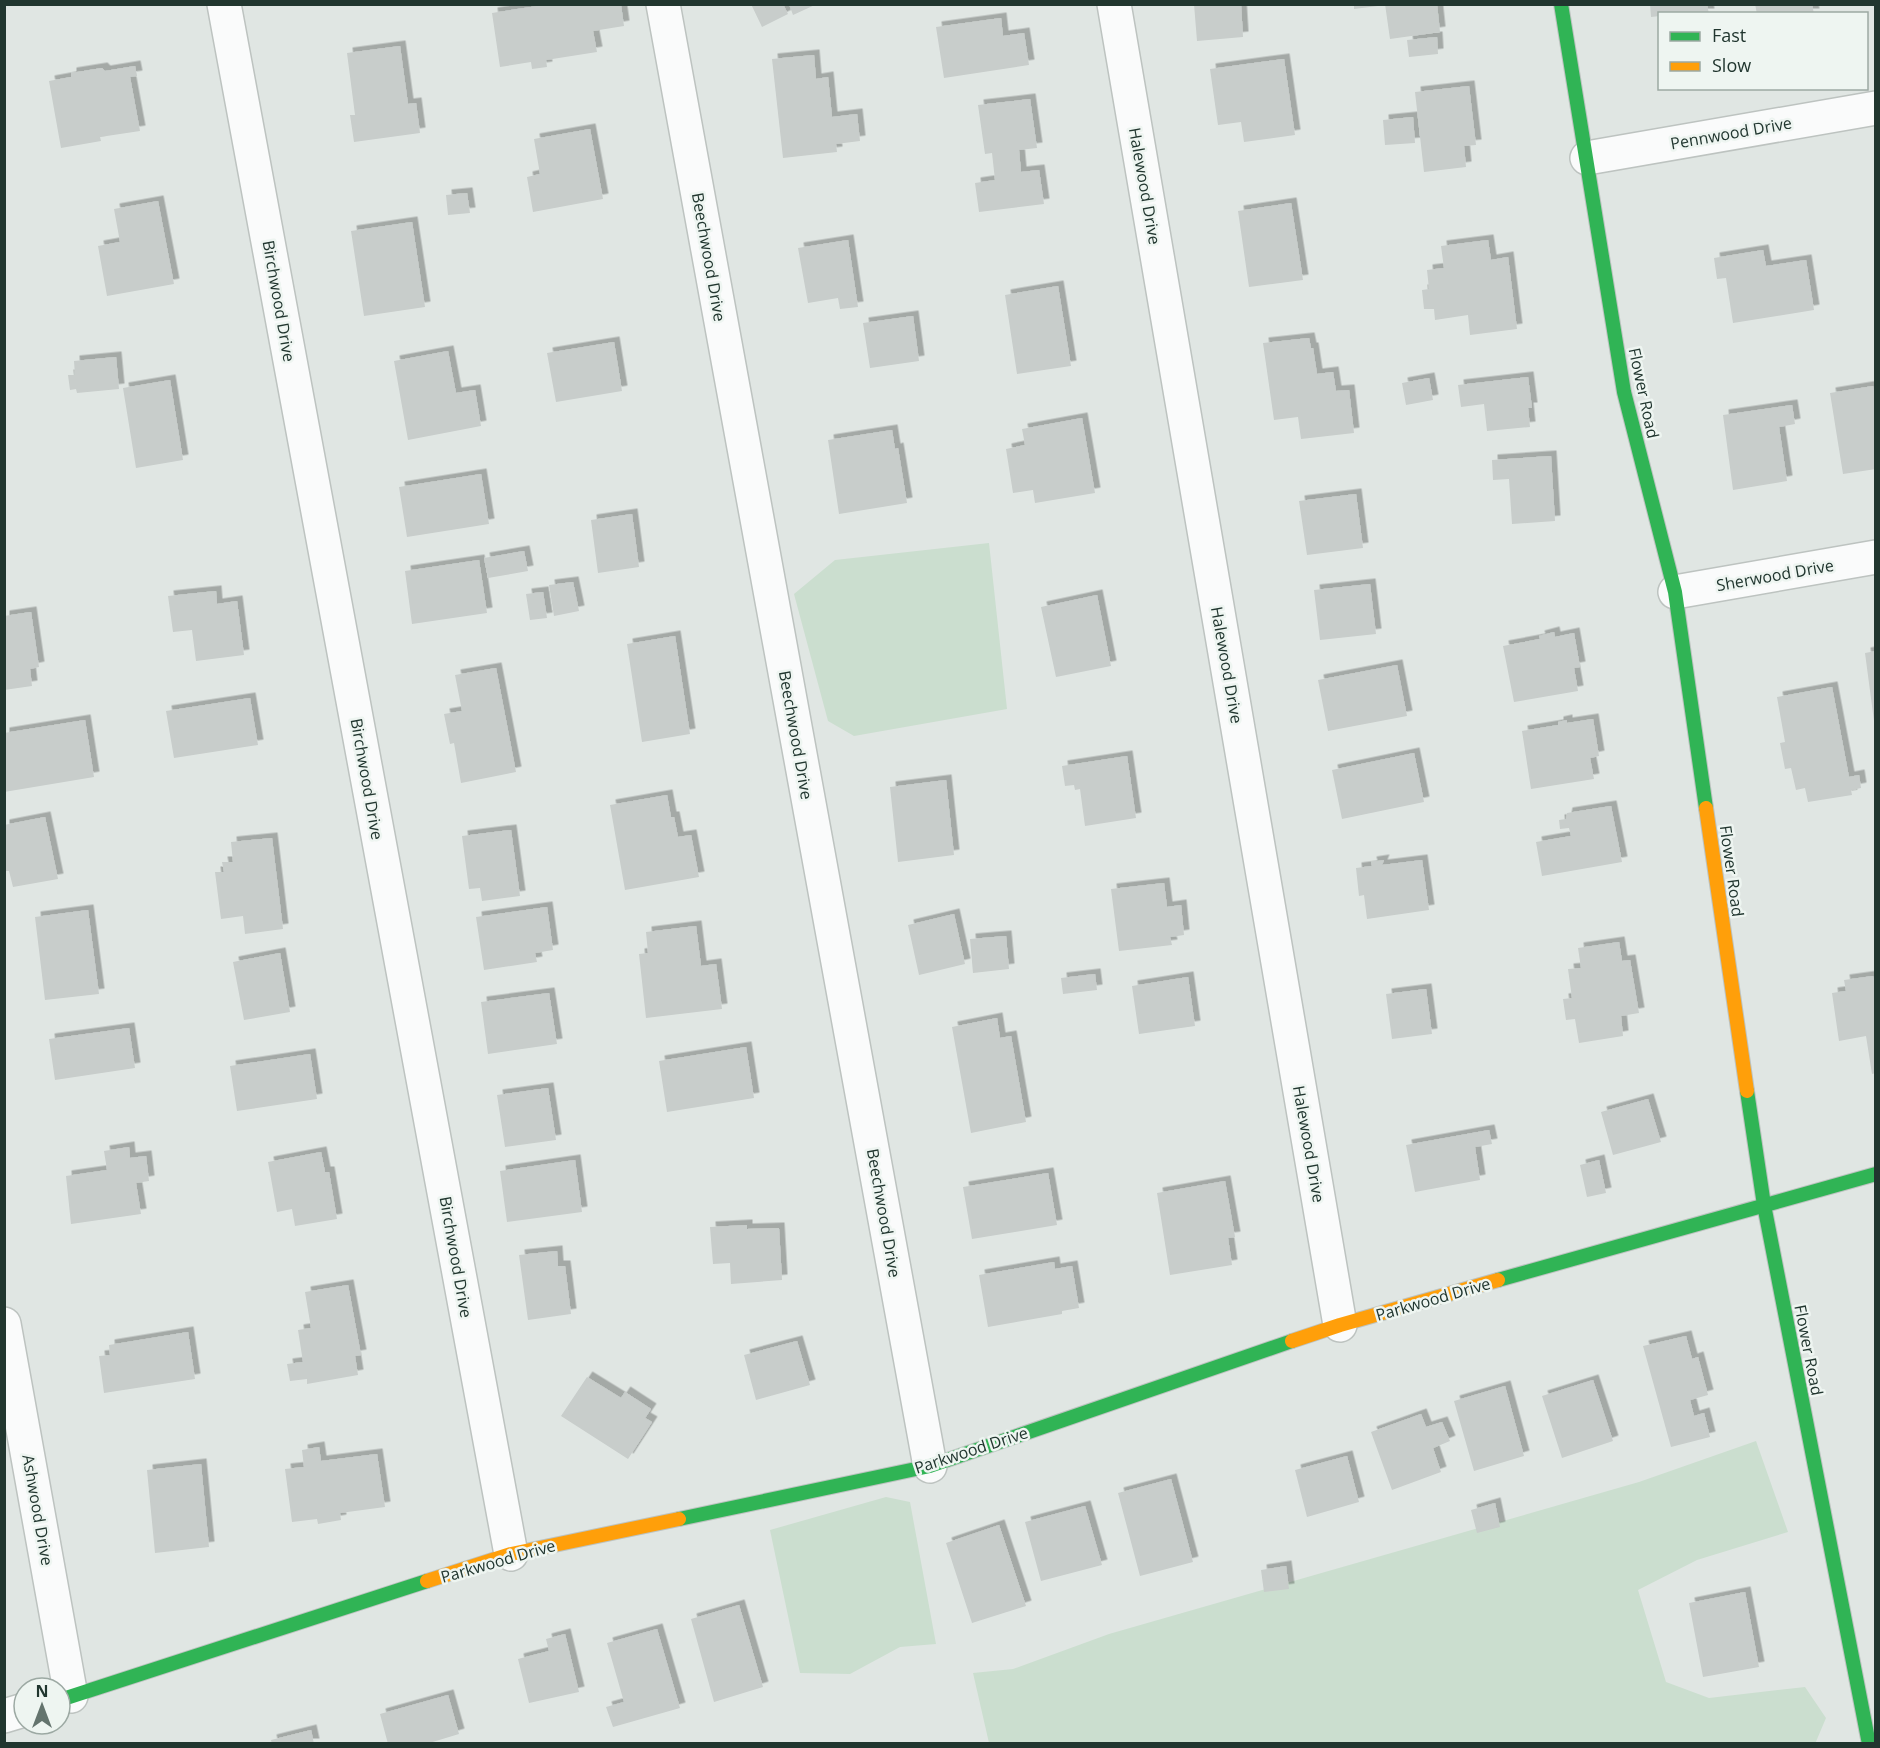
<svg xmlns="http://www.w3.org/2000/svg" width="1880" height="1748" font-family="'Open Sans',sans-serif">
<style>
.green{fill:#cbdecf}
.building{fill:#c8cdcb;filter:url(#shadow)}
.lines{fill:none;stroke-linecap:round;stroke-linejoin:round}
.street-casing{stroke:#bdc3c0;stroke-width:36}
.fast-casing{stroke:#bdc3c0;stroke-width:16}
.slow-casing{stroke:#bdc3c0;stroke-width:16}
.street{stroke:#fafbfb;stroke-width:33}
.fast{stroke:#30b455;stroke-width:14}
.slow{stroke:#ff9f0a;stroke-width:14}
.labels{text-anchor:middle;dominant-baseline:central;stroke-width:5;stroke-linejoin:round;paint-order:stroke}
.street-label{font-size:16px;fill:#21362f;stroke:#eef5f1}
</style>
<defs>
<filter id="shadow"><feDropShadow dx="5.5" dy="-5.5" stdDeviation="0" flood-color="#0004"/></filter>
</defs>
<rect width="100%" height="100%" fill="#e0e6e3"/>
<path class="green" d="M989,543L1007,709L854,736L828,721L794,594L835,560Z
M1756,1441L1788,1532L1697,1560L1638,1590L1666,1682L1709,1698L1805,1687L1826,1718L1815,1744L989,1743L973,1673L1013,1669L1109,1634L1639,1482Z
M886,1497L910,1502L936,1644L900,1647L850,1674L800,1673L770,1530Z"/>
<path class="building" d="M751,4H783L788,14L762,27Z
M789,4H817L793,15Z
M1194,4H1241L1243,37L1197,41Z
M1354,4H1378V6L1354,9Z
M1385,4H1437L1440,32L1390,39Z
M1650,4H1707L1709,14H1660V16L1651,17Z
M1755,4H1812L1814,14H1757Z
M544,5H621L624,26L593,31L597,52L546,60L547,67L532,69L531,62L500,67L492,13Z
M1001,18L1003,36L1024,33L1029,65L944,78L936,27Z
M1437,37L1438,54L1409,57L1407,40Z
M400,46L408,104L416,103L420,133L354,142L350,115H355L347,53Z
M814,55L816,79L828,77L832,117L857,114L860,141L836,144L837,152L783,158L772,59Z
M1284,59L1295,135L1244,142L1241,122L1218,125L1210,69Z
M135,66L137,76L130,77L140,131L100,137L101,141L61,148L49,81L71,77V73L102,68L105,71Z
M1469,86L1476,145L1464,146L1466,167L1424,172L1415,92Z
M1030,99L1037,148L1019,150L1021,172L1039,170L1044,204L979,212L975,183L995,180L992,153L985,154L978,105Z
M1413,117L1415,143L1385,145L1383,120Z
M590,129L603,199L533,212L527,177L540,174L534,139Z
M467,193L470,213L448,215L446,195Z
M158,201L174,284L107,296L98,246L120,242L114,209Z
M1291,203L1303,280L1249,287L1238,211Z
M412,222L425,307L364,316L351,231Z
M848,240L858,307L840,309L838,298L808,303L798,248Z
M1488,240L1491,260L1508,257L1517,329L1470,335L1468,315L1435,320L1434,309H1424L1422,290L1429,289L1427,270L1444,268L1441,246Z
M1763,250L1766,266L1806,260L1814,310L1733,323L1726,278L1717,279L1714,258Z
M1058,286L1071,366L1017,374L1005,295Z
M913,316L919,361L870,368L863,323Z
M1309,338L1311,348H1313L1317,374L1333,372L1336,391L1349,390L1354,433L1301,439L1298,417L1274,420L1263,343Z
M614,342L622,391L556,402L547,353Z
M448,351L456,393L475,390L481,426L408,440L394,361Z
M116,357L119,389L77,393L76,389L70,390L68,375H75L74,361Z
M1528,377L1532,408H1528L1530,427L1487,431L1484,404L1461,407L1458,385Z
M1429,378L1433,400L1406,405L1402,383Z
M170,380L183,460L136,468L123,388Z
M1873,386L1876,399V469L1843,474L1830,393Z
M1792,405L1795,424L1779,427L1787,481L1733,490L1723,415Z
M1082,418L1095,493L1035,503L1033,490L1013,493L1006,449L1025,445L1022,429Z
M892,430L895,449L898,448L907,503L839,514L828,440Z
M1551,456L1555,521L1512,524L1509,479L1493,480L1492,460Z
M481,474L489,524L407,537L399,487Z
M1356,494L1363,548L1307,555L1299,501Z
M632,514L639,567L598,573L591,520Z
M524,551L528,571L488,578L484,558Z
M479,560L487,613L412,624L405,571Z
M573,582L579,611L554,616L549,585Z
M1370,584L1376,634L1320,640L1314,590Z
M216,591L217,604L237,601L244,655L196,661L192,630L173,632L168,596Z
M543,592L547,618L530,620L526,594Z
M1097,595L1111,666L1056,677L1041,607Z
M31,612L39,667L30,669L32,686L4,690V616Z
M1554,632L1555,637L1574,633L1580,667L1574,668L1578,691L1514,702L1503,646L1540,639L1539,636Z
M675,636L690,734L642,742L627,644Z
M1876,651V721H1874L1865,653Z
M1397,665L1407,716L1328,731L1318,680Z
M496,668L516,772L461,783L454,743L450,744L444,714L462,711L455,675Z
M1832,687L1849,777L1859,775L1861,788L1851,790L1852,795L1808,802L1805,788L1796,790L1791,768L1785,769L1780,743L1785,742L1777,697Z
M250,698L258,745L174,758L166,711Z
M1593,719L1599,756L1590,758L1594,779L1531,789L1522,731L1558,725V722L1567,720V723Z
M85,720L94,777L4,792V733Z
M1414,753L1424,802L1342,819L1332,770Z
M1127,756L1136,818L1085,826L1080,789L1075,790L1074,785L1065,786L1062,766Z
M946,780L954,855L898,862L890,787Z
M667,795L671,817H674L678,837L691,835L699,877L625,890L610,805Z
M1611,806L1622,862L1542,876L1536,842L1571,836L1569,828L1560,829L1559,820L1566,819L1567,813Z
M45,817L58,879L13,887L9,871H4V825Z
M511,830L520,896L482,901L480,888L469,889L462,836Z
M272,838L283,929L245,934L243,916L221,919L215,872H224L222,862H233L231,842Z
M1384,860L1382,865L1422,860L1429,910L1367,919L1364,895L1359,896L1356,868L1372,866L1371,862Z
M1164,883L1167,907L1181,905L1184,935L1170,937L1172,945L1119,951L1111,889Z
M547,907L553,950L535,953L537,962L484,970L476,917Z
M88,910L99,994L45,1000L35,917Z
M954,914L965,964L919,975L908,925Z
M696,926L701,966L716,964L722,1009L646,1018L639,954L648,953L646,932Z
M1006,936L1009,969L973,973L970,939Z
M1619,942L1622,961L1630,960L1639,1013L1621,1016L1623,1036L1579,1043L1575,1019L1566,1020L1563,999L1572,998L1568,969L1581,968L1578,948Z
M280,953L290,1012L244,1020L233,962Z
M1095,974L1097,990L1063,994L1061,978Z
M1873,976L1876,985V1073L1872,1074L1866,1036L1839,1041L1832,993L1846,991L1844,980Z
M1188,977L1195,1026L1139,1034L1132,986Z
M1426,989L1432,1034L1392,1039L1386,994Z
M549,993L557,1044L488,1054L481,1002Z
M997,1018L1000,1038L1011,1036L1026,1122L971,1133L952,1027Z
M129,1028L135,1068L55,1080L49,1039Z
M746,1047L754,1098L667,1112L659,1061Z
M310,1054L317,1099L237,1111L230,1066Z
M548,1088L556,1140L505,1147L497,1095Z
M1648,1099L1661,1142L1613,1155L1601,1112Z
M1489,1130L1492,1144L1475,1147L1480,1180L1415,1192L1406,1145Z
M129,1147L130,1158L146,1156L149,1181L136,1183L141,1214L71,1224L66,1176L107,1170L104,1151Z
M321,1152L325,1172H329L337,1219L295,1226L292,1209L277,1212L268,1162Z
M575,1160L582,1212L507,1222L500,1171Z
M1599,1160L1606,1193L1587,1197L1580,1165Z
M1048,1173L1057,1225L972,1239L963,1187Z
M1225,1181L1235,1237L1228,1238L1232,1265L1170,1275L1157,1193Z
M747,1225V1229L779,1228L782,1280L731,1284L730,1263L713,1264L710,1227Z
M557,1251L558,1266H565L571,1314L528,1320L519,1255Z
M1054,1262L1055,1269L1072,1266L1079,1308L1062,1311V1314L988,1327L979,1275Z
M348,1285L361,1355L355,1356L358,1375L307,1384V1379L290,1381L287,1364L303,1362L298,1330L311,1328L305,1292Z
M188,1332L195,1379L104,1393L99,1356L110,1355L109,1345Z
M1686,1336L1692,1359L1698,1357L1708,1395L1690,1400L1694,1416L1704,1413L1710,1437L1671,1447L1643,1346Z
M797,1341L810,1385L756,1400L744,1355Z
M587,1377L621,1398L625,1392L651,1409L645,1418L652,1422L628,1459L561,1416Z
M1593,1380L1613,1441L1562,1458L1542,1396Z
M1505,1386L1524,1456L1474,1471L1454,1401Z
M1421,1414L1426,1427L1442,1422L1450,1441L1433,1448L1441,1472L1392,1490L1371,1432Z
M319,1447L321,1461L377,1454L385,1507L340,1513L341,1520L318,1524L317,1519L292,1522L285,1469L304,1467L302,1450Z
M1347,1456L1359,1502L1307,1517L1295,1470Z
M201,1464L209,1547L155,1553L147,1470Z
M1171,1479L1193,1562L1140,1576L1118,1493Z
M1495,1503L1500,1527L1477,1533L1471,1510Z
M1085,1506L1102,1565L1041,1581L1025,1522Z
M999,1525L1026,1606L972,1623L946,1543Z
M1286,1566L1289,1589L1264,1592L1261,1570Z
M1745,1592L1759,1667L1703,1677L1689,1603Z
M739,1605L763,1687L714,1702L691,1619Z
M657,1629L680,1708L613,1727L606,1707L624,1702L607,1643Z
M565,1634L579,1692L529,1703L518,1659L549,1651L546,1639Z
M448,1695L459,1734L426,1744H388L380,1714Z
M311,1730L314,1744H272L271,1740Z"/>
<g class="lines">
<defs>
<path id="street" d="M224,4L511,1554
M663,4L930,1466
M1114,4L1340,1325
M1587,158L1876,108
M1675,592L1876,557
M4,1324L71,1696
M4,1716L24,1710"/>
<path id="fast" d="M1561,4L1624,392L1675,592L1706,808
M1747,1091L1764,1205L1869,1744
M1498,1280L1876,1174
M679,1519L930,1466L1292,1341
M60,1700L427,1581"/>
<path id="slow" d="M1706,808L1747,1091
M1292,1341L1340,1325L1498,1280
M427,1581L511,1554L679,1519"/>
</defs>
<use href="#street" class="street-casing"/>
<use href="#fast" class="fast-casing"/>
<use href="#slow" class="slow-casing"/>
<use href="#street" class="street"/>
<use href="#fast" class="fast"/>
<use href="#slow" class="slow"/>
</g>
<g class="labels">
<g class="street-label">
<text transform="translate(1731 133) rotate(-10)">Pennwood Drive</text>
<text transform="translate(1145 186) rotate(80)">Halewood Drive</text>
<text transform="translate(709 257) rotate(80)">Beechwood Drive</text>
<text transform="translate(279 301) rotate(80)">Birchwood Drive</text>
<text transform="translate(1644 393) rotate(78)">Flower Road</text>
<text transform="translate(1775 575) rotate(-10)">Sherwood Drive</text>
<text transform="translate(1227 665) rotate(80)">Halewood Drive</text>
<text transform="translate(796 735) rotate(80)">Beechwood Drive</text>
<text transform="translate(367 779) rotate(80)">Birchwood Drive</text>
<text transform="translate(1732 871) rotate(82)">Flower Road</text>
<text transform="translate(1309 1144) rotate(80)">Halewood Drive</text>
<text transform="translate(884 1213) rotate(80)">Beechwood Drive</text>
<text transform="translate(456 1257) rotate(80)">Birchwood Drive</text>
<text transform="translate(1433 1299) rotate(-16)">Parkwood Drive</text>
<text transform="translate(1809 1350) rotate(79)">Flower Road</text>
<text transform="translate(971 1450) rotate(-18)">Parkwood Drive</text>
<text transform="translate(38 1510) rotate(80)">Ashwood Drive</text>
<text transform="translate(498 1561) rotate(-16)">Parkwood Drive</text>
</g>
</g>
<rect width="1880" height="1748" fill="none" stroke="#21362f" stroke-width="12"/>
<rect x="1658" y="12" width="210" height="78" fill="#eef5f1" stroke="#9ca9a3" stroke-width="1.5"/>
<rect x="1670" y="32" width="30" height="9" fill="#30b455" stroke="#9ca9a3" stroke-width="1.5"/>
<text x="1712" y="42" font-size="18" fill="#21362f">Fast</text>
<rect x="1670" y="62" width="30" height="9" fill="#ff9f0a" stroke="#9ca9a3" stroke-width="1.5"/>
<text x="1712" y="72" font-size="18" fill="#21362f">Slow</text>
<g transform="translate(42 1706)"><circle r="28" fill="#eef5f1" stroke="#9ca9a3" stroke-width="1.5"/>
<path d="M0-4.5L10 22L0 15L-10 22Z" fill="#64746e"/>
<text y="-9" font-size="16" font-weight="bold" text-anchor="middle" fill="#21362f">N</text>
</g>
</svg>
